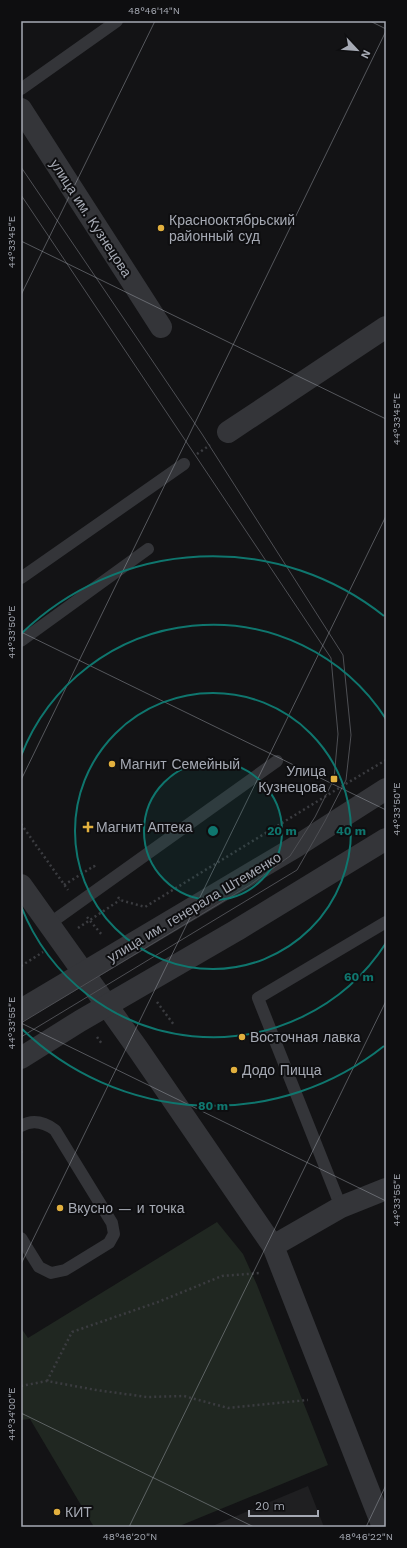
<svg xmlns="http://www.w3.org/2000/svg" width="407" height="1548" font-family="'Work Sans',sans-serif">
<style>
.built{fill:#1f1f21}
.green{fill:#202721}
.lines{fill:none;stroke-linecap:round;stroke-linejoin:round}
.path{stroke:#3b3c40;stroke-width:2.5;stroke-dasharray:2 3;stroke-linecap:butt}
.service{stroke:#343539;stroke-width:12}
.minor{stroke:#343539;stroke-width:22}
.tertiary{stroke:#343539;stroke-width:22}
.tram{stroke:#4e4f54;stroke-width:1}
.ticks{fill:none;stroke:#a6aab4;stroke-width:1;stroke-opacity:0.45}
.ring{fill:none;stroke:#0f766e;stroke-width:2}
.poi-dot{fill:#e2b03e;stroke:#0e0e10;stroke-width:1.5}
.labels{text-anchor:middle;dominant-baseline:central;stroke-width:4;stroke-linejoin:round;paint-order:stroke}
.street-label{font-size:14px;fill:#a6aab4;stroke:#0e0e10}
.poi-label{font-size:14px;fill:#a6aab4;stroke:#0e0e10;text-anchor:start}
.centre{fill:#0f766e;stroke:#0e0e10;stroke-width:2}
.ring-label{font-size:12px;text-anchor:middle;font-weight:bold;fill:#0f766e;stroke:#0e0e10;stroke-width:4;stroke-linejoin:round;paint-order:stroke}
.neatline{fill:none;stroke:#a6aab4;stroke-width:1.5}
.ticks-label{font-size:10px;text-anchor:middle;fill:#a6aab4}
</style>
<rect width="100%" height="100%" fill="#131315"/>
<path class="built" d="M308,1486L324,1527H210Z"/>
<path class="green" d="M217,1222L243,1254L257,1285L328,1465L177,1527H94L30,1419L21,1420V1328L28,1338Z"/>
<g class="lines">
<path class="path" d="M197,454L210,445
M21,824L68,890
M64,885L94,866L96,869
M118,897L120,900L145,907L344,785L386,760
M87,917L102,935
M78,928L120,900
M21,966L43,952
M157,1002L174,1025
M97,1037L102,1044
M21,1152L22,1153
M47,1381L72,1332L158,1302L222,1276L260,1273
M21,1386L47,1381L96,1390L147,1397L184,1396L228,1408L308,1400"/>
<path class="service" d="M21,89L117,21
M21,578L184,464
M21,641L148,549
M49,924L277,761
M21,1126C33,1119 44,1122 55,1130L112,1223L114,1234L109,1243L65,1270L51,1273L39,1267L21,1238
M341,1207L258,998L386,922"/>
<path class="minor" d="M21,109L161,327
M228,432L386,327
M21,885L138,1049L273,1246L383,1527
M273,1246L341,1207L386,1189"/>
<path class="tertiary" d="M21,1010L297,846L386,789
M21,1058L80,1021L237,930L386,839"/>
<path class="tram" d="M21,167L202,434L343,655L351,735L346,780L325,821L297,870L21,1037
M21,195L331,658L338,734L334,779L315,817L290,856L250,885L21,1023"/>
</g>
<path class="ticks" d="M370,21L386,29M21,241L386,419M21,295L155,21M21,632L386,810M21,780L386,31M21,1023L386,1201M21,1264L386,516M21,1413L254,1527M129,1527L386,1001M366,1527L386,1485"/>
<circle cx="213" cy="831" r="69" fill="#0f766e" fill-opacity=".12"/>
<g class="ring">
<circle cx="213" cy="831" r="69"/>
<circle cx="213" cy="831" r="138"/>
<path d="M386 943A206 206 0 0 1 21 906M21 756A206 206 0 0 1 386 719"/>
<path d="M384 1046A275 275 0 0 1 22 1029M22 633A275 275 0 0 1 384 616"/>
</g>
<g class="poi-dot">
<circle cx="161" cy="228" r="4"/>
<circle cx="112" cy="764" r="4"/>
<rect x="330" y="775" width="8" height="8" rx="2"/>
<path d="M86 821h4v4h4v4h-4v4h-4v-4h-4v-4h4z"/>
<circle cx="242" cy="1037" r="4"/>
<circle cx="234" cy="1070" r="4"/>
<circle cx="60" cy="1208" r="4"/>
<circle cx="57" cy="1512" r="4"/>
</g>
<g class="labels">
<g class="street-label">
<text transform="translate(91 218) rotate(57)">улица им. Кузнецова</text>
<text transform="translate(194 907) rotate(-31)">улица им. генерала Штеменко</text>
</g>
<g class="poi-label">
<text x="169" y="220">Краснооктябрьский<tspan x="169" dy="16">районный суд</tspan></text>
<text x="120" y="764">Магнит Семейный</text>
<text x="326" y="771" text-anchor="end">Улица<tspan x="326" dy="16">Кузнецова</tspan></text>
<text x="96" y="827">Магнит Аптека</text>
<text x="250" y="1037">Восточная лавка</text>
<text x="242" y="1070">Додо Пицца</text>
<text x="68" y="1208">Вкусно — и точка</text>
<text x="65" y="1512">КИТ</text>
</g>
</g>
<circle cx="213" cy="831" r="6" class="centre"/>
<g class="ring-label">
<text x="282" y="835">20 m</text>
<text x="351" y="835">40 m</text>
<text x="359" y="981">60 m</text>
<text x="213" y="1110">80 m</text>
</g>
<rect width="407" height="1548" fill="none" stroke="#0e0e10" stroke-width="44"/>
<g transform="translate(357 50) rotate(116)" stroke="#0e0e10" stroke-width="3" paint-order="stroke">
<path d="M0-3L7 15L0 10L-7 15Z" fill="#a6aab4"/>
<text y="-6" font-size="11" font-weight="bold" text-anchor="middle" fill="#a6aab4">N</text>
</g>
<path d="M249 1510v6h69v-6" fill="none" stroke="#a6aab4" stroke-width="2"/>
<text x="255" y="1510" font-size="12" fill="#a6aab4" stroke="#0e0e10" stroke-width="3" paint-order="stroke">20 m</text>
<rect x="22" y="22" width="363" height="1504" class="neatline"/>
<g class="ticks-label">
<text x="154" y="14">48°46'14"N</text>
<text transform="translate(11 242) rotate(-90)" y="4">44°33'45"E</text>
<text transform="translate(396 419) rotate(-90)" y="4">44°33'45"E</text>
<text transform="translate(11 632) rotate(-90)" y="4">44°33'50"E</text>
<text transform="translate(396 809) rotate(-90)" y="4">44°33'50"E</text>
<text transform="translate(11 1023) rotate(-90)" y="4">44°33'55"E</text>
<text transform="translate(396 1200) rotate(-90)" y="4">44°33'55"E</text>
<text transform="translate(11 1414) rotate(-90)" y="4">44°34'00"E</text>
<text x="130" y="1540">48°46'20"N</text>
<text x="366" y="1540">48°46'22"N</text>
</g>
</svg>
